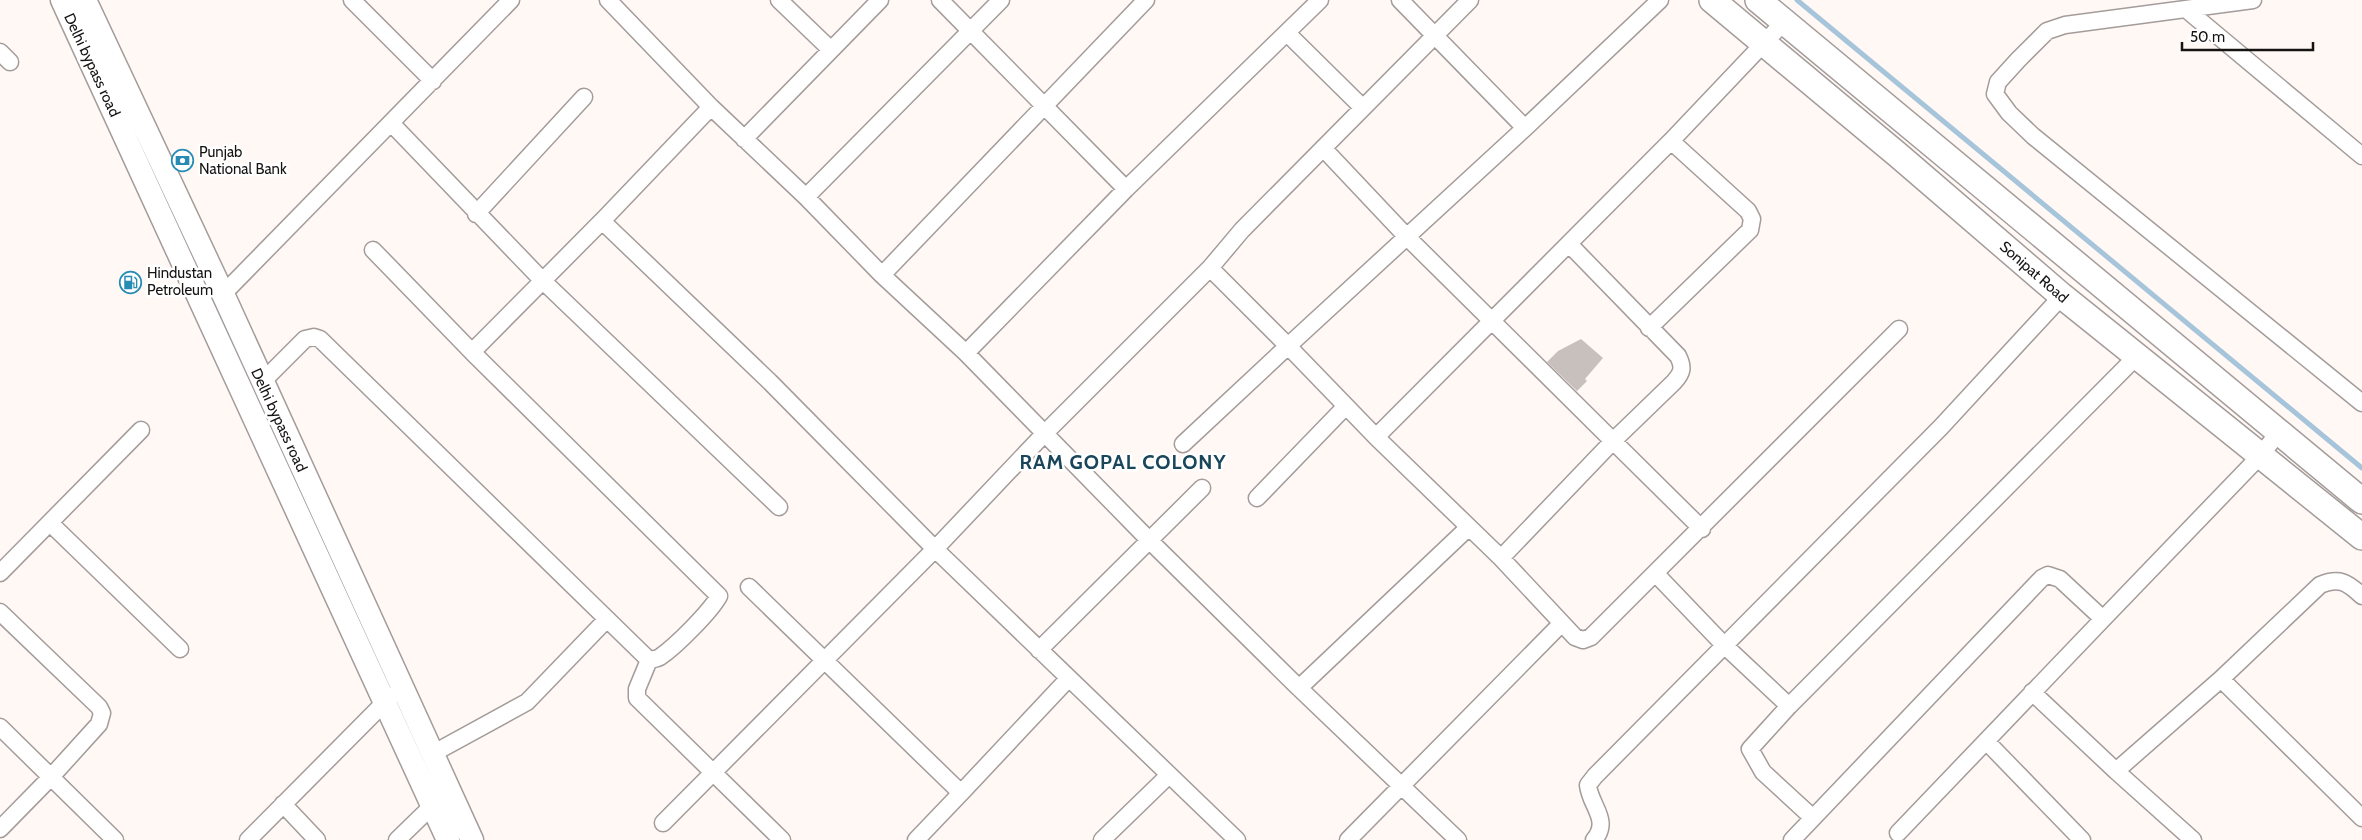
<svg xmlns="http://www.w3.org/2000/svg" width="2362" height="840" font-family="Cabin,sans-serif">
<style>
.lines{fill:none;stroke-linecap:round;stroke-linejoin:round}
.stream{stroke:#a6c4da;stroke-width:5}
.building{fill:#c7c0bd}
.street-casing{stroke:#a39c9a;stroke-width:19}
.secondary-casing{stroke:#a39c9a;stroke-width:25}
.primary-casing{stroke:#a39c9a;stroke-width:28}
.street{stroke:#fff;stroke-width:16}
.secondary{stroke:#fff;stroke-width:22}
.primary{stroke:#fff;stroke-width:25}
.labels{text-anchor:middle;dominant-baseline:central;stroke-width:5;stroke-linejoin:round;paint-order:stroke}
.street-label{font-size:15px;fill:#161413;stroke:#fff}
.poi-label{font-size:15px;fill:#161413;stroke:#fff;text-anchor:start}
.district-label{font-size:20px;font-weight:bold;letter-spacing:1px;fill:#19465a;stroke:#fff}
</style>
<rect width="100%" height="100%" fill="#fff8f5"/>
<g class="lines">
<path class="stream" d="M1797,0L2362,468"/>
</g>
<path class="building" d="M1581,339L1603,358L1585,379L1587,381L1577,391L1547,362L1558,351Z"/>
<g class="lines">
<defs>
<path id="street" d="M352,0L433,81
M608,0L711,107
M779,0L830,49
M940,0L1126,189
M1320,0L1126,189L966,353L1150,541L1299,688L1469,527L1376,437L1288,346L1525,128L1660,0
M1400,0L1525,128
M2253,0L2065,25L2047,31L2018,60L1998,82L1995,94L2009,113L2033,136L2362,403
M2187,10L2362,156
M1287,33L1363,108
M0,52L10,62
M391,123L543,281L779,507
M744,139L880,0
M1323,148L1406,236L1613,441L1501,558L1469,527
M806,197L1001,0
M476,214L584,97
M602,221L472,352L719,596C710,612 676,646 660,657C657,659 653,659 649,660
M1569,244L1678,356C1684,368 1682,373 1674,382L1613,441L1702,529
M373,250L472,352
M882,275L1146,0
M223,294L511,0
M1649,328L1750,230L1752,219L1748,211L1671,141
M966,353L882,275L806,197L711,107L602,221L770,382L935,549L1237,840
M262,382L305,339L314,337L320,339L649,660
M1376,437L1671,141L1784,22
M1183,444L1288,346L1210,268
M1257,498L1346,406
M50,523L180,649
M1501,558L1575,637L1583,640L1591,637L1899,329
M0,573L141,430
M1656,574L1724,645L1789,706L2136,357
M749,587L961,793L916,840
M0,612L99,707L102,713L99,724L51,777L0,829
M1039,650L1202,488
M649,660L637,689V698L782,840
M2221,679L2362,818
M1299,688L1458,840
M2032,692L2116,771L2221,679L2320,585C2339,577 2347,582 2362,596
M1789,706L1750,749L1763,772L1813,818
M0,727L115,840
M1986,741L2082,840
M432,754L527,702L607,619
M2116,771L2193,840
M961,793L1069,678
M283,804L317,840
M663,823L935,549L1045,433L1210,268L1242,230L1470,0
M1898,833L2103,619
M248,840L391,696
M397,840L432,806
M1102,840L1169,775
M1348,840L1562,623
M1594,840C1611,820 1590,806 1588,785L1595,776L1941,427L2062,296
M1792,840L2042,578L2048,575L2060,579L2103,619L2260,456L2279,432"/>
<path id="secondary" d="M62,0L448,840
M85,0L223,294L472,840"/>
<path id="primary" d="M1712,0L1898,155L2062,296L2362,537
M1758,0L2362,501"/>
</defs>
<use href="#street" class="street-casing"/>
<use href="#secondary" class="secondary-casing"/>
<use href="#primary" class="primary-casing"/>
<use href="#street" class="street"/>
<use href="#secondary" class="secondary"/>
<use href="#primary" class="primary"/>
</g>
<defs>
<symbol id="bank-ring" viewBox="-11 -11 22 22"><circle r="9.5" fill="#fff" stroke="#278bb4" stroke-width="1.5"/><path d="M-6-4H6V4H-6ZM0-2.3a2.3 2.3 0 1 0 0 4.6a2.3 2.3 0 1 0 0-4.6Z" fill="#278bb4"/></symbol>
<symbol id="fuel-ring" viewBox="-11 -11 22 22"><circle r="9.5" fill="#fff" stroke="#278bb4" stroke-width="1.5"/><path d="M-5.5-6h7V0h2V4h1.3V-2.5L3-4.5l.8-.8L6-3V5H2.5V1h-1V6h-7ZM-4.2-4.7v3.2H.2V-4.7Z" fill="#278bb4"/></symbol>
</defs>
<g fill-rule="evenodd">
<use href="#bank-ring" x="170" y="148" width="25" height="25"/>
<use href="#fuel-ring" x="118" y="270" width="25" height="25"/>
</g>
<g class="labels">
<g class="street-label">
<text transform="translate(92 65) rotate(65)">Delhi bypass road</text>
<text transform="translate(2034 272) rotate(41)">Sonipat Road</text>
<text transform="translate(279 420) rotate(65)">Delhi bypass road</text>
</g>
<g class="poi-label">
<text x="199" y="152">Punjab<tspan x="199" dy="17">National Bank</tspan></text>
<text x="147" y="273">Hindustan<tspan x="147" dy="17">Petroleum</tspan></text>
</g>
<g class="district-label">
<text x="1123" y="462">RAM GOPAL COLONY</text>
</g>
</g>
<path d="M2182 42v8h131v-8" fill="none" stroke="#161413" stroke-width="2.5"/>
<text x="2190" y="42" font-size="15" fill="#161413" stroke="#ffffff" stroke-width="4" paint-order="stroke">50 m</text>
</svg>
